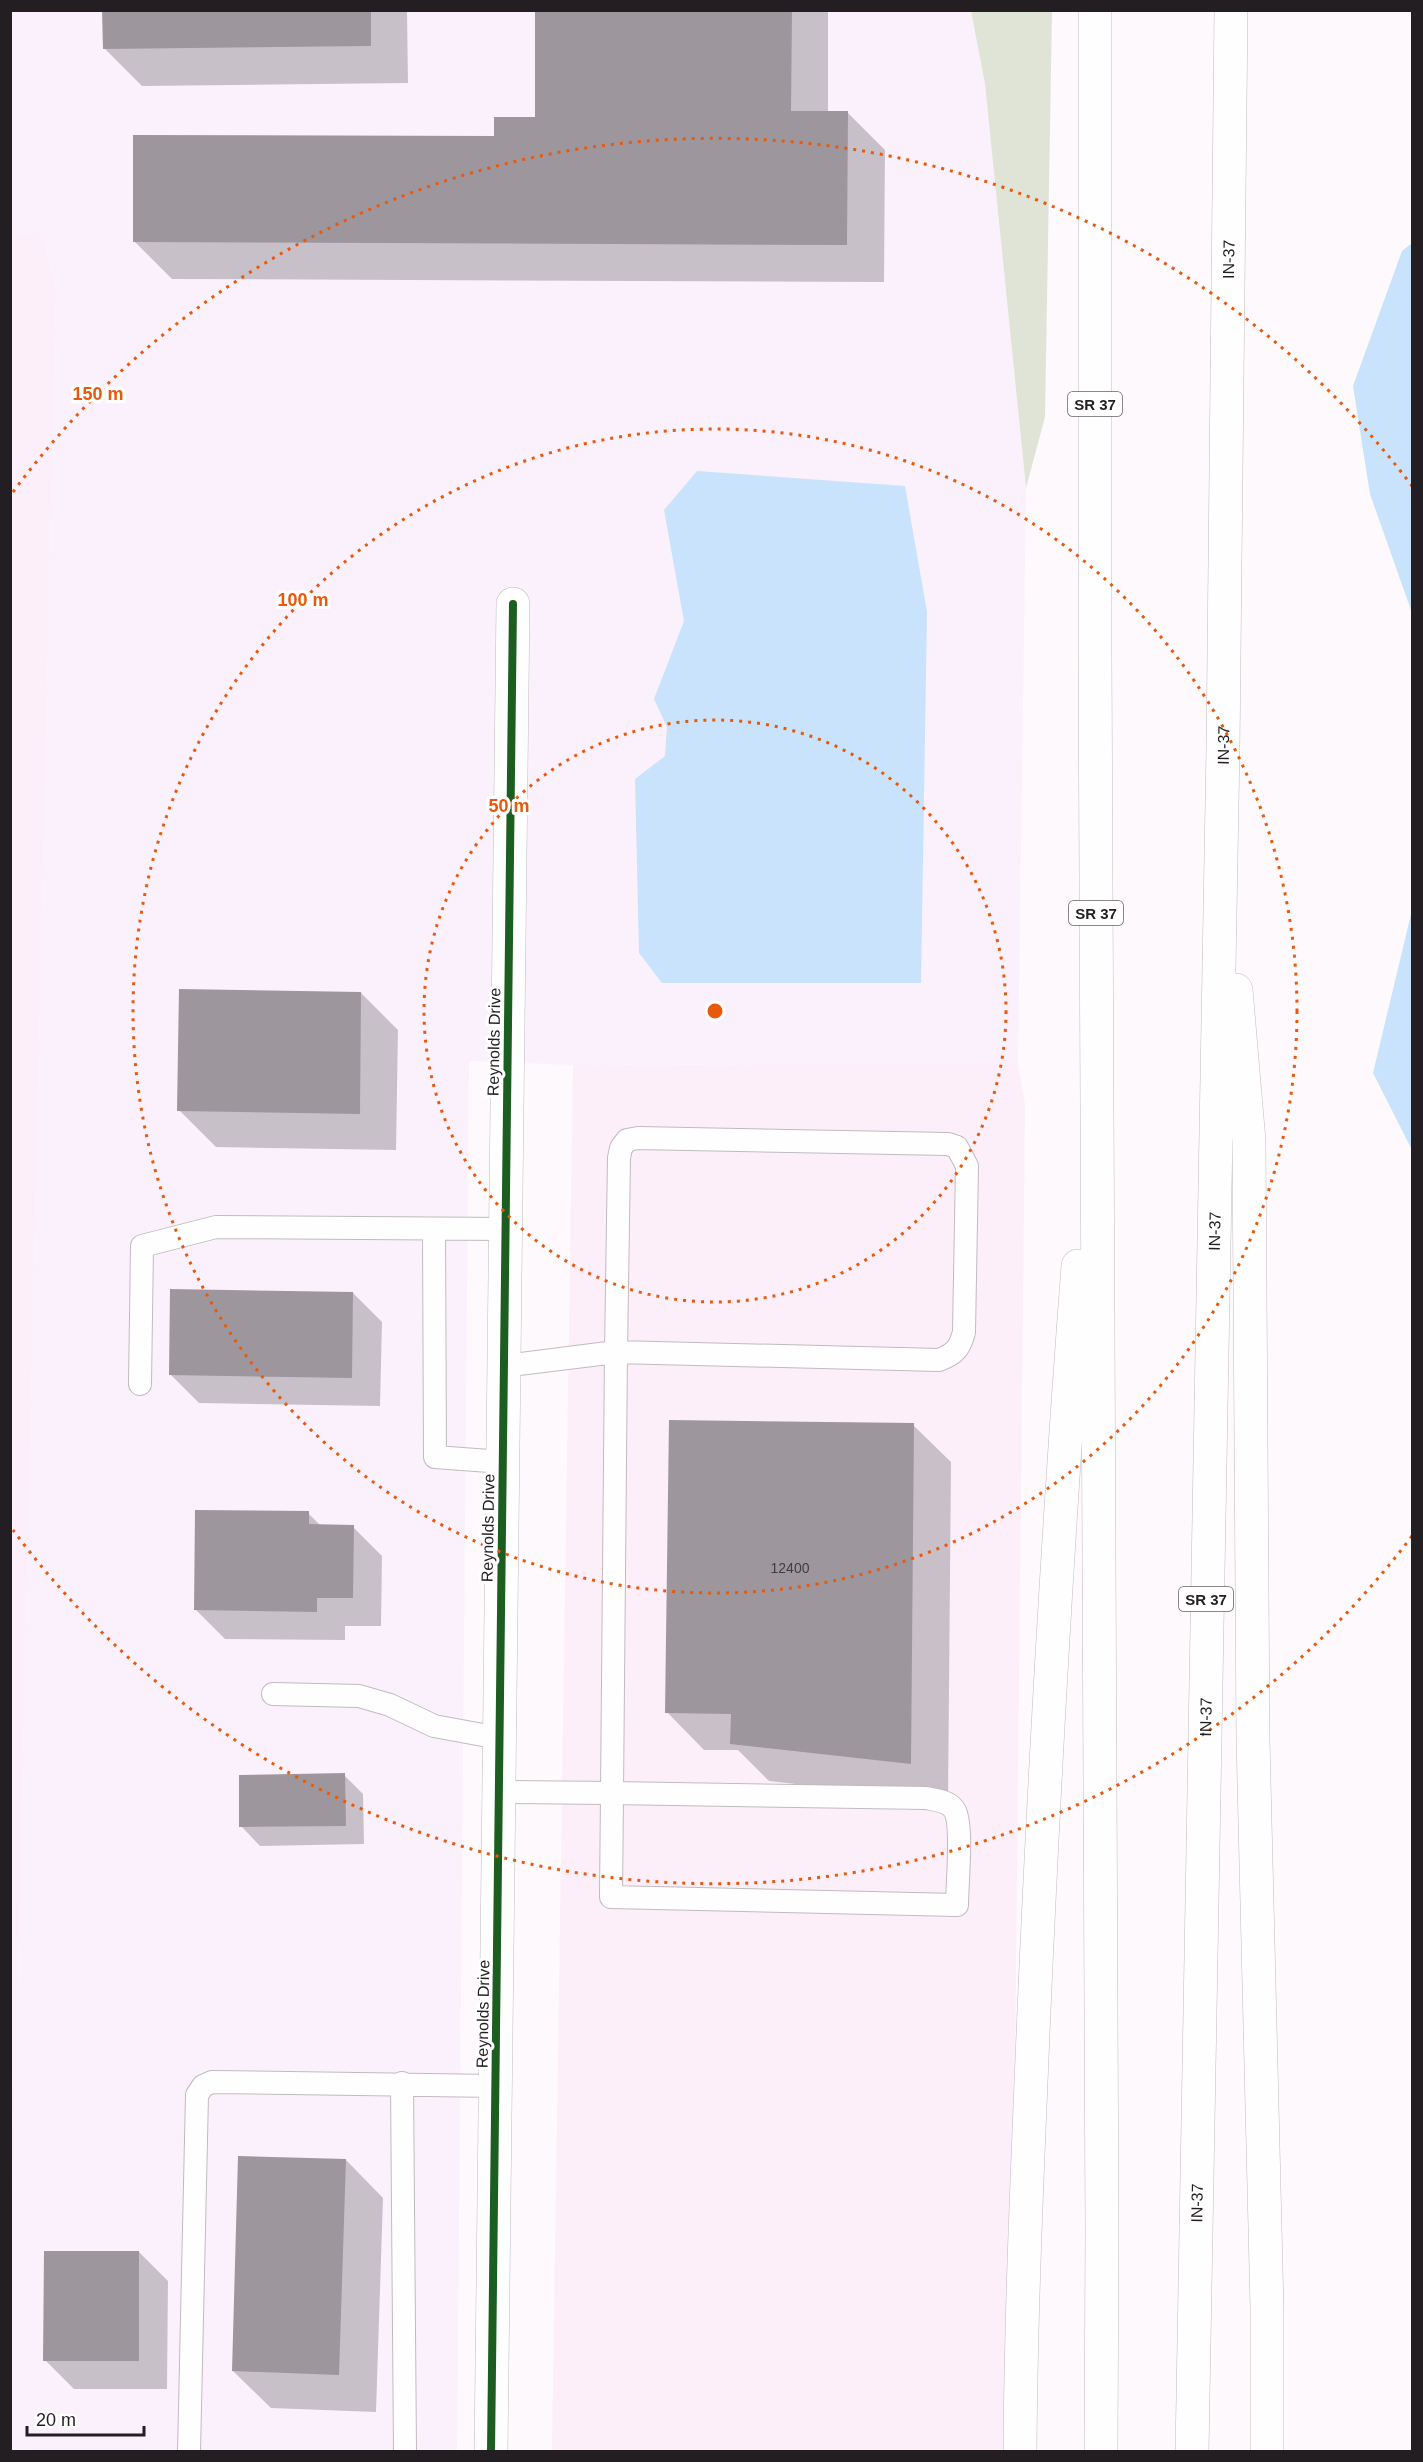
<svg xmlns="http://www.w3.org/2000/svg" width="1423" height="2462" font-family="Arial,sans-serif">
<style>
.built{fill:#fceffa}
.industrial{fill:#fbf1fc}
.green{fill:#e0e4d6}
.water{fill:#c8e3fb}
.shadow{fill:#0003}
.building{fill:#9e969d}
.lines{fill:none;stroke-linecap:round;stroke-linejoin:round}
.lane-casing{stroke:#c0bbbf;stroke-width:24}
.street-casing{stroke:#c0bbbf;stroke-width:34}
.highway-casing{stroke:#c0bbbf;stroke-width:34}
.lane{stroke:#fffeff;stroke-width:22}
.street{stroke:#fffeff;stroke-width:33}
.highway{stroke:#fffeff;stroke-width:33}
.cycleway-casing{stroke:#fff;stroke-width:11}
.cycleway{stroke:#1b5e20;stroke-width:8}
.ring{fill:none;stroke:#e8590c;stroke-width:3;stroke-dasharray:3 6}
.labels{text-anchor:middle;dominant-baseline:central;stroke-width:6;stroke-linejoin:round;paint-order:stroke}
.number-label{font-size:14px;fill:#423c41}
.shield{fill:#fff;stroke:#656264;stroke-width:1.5}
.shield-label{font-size:15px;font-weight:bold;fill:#231e22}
.street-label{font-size:16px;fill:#231e22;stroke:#fff}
.centre{fill:#e8590c;stroke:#fff;stroke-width:3}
.ring-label{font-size:18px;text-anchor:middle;font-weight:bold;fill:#e8590c;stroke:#fff;stroke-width:6;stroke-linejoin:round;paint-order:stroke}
</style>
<rect width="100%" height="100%" fill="#fdf9fc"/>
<path class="built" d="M41,232L56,288L11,2294L10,233Z
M1018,1063L1025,1105L1011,2451L552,2452L573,1065Z"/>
<path class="industrial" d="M11,11H971L985,84L1026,488L1018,1063L573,1065L469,1061L457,2451L11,2452V2294L56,288L41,232L11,233Z"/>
<path class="green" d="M971,11H1052L1045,417L1026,488L985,84Z"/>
<path class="water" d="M1412,243V613L1370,494L1353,386L1402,251Z
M697,471L905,486L927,612L921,983H662L639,953L635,779L665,756L667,727L654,699L684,621L664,510Z
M1412,910V1150L1373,1073Z"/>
<path class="shadow" d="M104,10H407L408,83L142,86L104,48Z
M537,10H828V112H847L885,150L884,282L172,279L134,241L495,138L536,119Z
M361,993L398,1030L396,1150L216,1147L179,1110Z
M353,1293L382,1322L380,1406L199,1403L170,1374Z
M913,1425L951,1462L948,1801L769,1781L738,1750H704L667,1712Z
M308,1513L321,1526L353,1527L382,1556L381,1626H345V1640L225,1639L196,1610Z
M344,1775L363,1794L364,1844L260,1846L241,1826Z
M346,2160L383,2198L376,2412L271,2408L233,2371Z
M139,2252L168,2281L167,2389H74L45,2360Z"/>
<path class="building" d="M102,10H371V46L103,49Z
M535,10H792L791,111H848L847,245L133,242V135L494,136V117H535Z
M179,989L361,992L360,1114L177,1111Z
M170,1289L353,1292L352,1378L169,1375Z
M669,1420L914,1423L911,1764L730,1744L731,1714L665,1713Z
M195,1510L309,1511V1524L354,1525L353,1598H317V1612L194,1610Z
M345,1773L346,1826L239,1827V1775Z
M238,2156L346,2159L339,2375L232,2371Z
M44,2251H139V2361H43Z"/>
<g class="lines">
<defs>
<path id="lane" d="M638,1138L948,1144L957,1147L967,1166L964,1332C960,1348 955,1354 939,1360L616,1352L619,1158L621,1148L627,1140Z
M434,1229L435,1457L503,1462
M140,1384L142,1246L216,1227L506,1229
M273,1694L359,1696L390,1705L434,1726L499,1738
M499,1792L612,1793L616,1352L504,1366
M612,1793L926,1798C936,1800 950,1801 955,1811C963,1827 957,1885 957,1905L611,1897Z
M402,2083L405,2452
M189,2452L197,2095L203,2086L212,2082L495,2086"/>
<path id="street" d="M491,2452L513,604"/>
<g id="highway">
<path d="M1095,10V654L1102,2233L1101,2452"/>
<path d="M1236,990L1249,1141L1253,1740L1267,2309V2452"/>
<path d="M1020,2452C1021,2304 1028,2157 1034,2010C1045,1762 1059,1514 1078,1266"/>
<path id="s1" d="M1192,2452L1223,748L1231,10"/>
</g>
</defs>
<use href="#lane" class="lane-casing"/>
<use href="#street" class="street-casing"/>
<use href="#highway" class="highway-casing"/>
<use href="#lane" class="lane"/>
<use href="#street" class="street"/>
<use href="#highway" class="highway"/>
<defs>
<path id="cycleway" d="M491,2452L513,604"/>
</defs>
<use href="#cycleway" class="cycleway-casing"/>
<use href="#cycleway" class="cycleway"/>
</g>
<g class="ring">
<circle cx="715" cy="1011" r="291"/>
<circle cx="715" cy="1011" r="582"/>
<path d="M1412 1536A873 873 0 0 1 13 1530M13 492A873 873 0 0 1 1412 486"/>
</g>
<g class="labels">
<g class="number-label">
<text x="790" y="1568">12400</text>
</g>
<g class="shield">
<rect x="1068" y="392" width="54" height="24" rx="4.5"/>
<rect x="1069" y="901" width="54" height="24" rx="4.5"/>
<rect x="1179" y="1587" width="54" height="24" rx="4.5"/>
</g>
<g class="shield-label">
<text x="1095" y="404">SR 37</text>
<text x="1096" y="913">SR 37</text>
<text x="1206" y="1599">SR 37</text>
</g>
<g class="street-label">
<text stroke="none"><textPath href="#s1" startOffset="2193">IN-37</textPath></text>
<text stroke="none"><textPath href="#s1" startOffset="1707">IN-37</textPath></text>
<text transform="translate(494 1042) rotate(-89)">Reynolds Drive</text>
<text stroke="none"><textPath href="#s1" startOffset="1221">IN-37</textPath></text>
<text transform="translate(488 1528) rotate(-89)">Reynolds Drive</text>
<text stroke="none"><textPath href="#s1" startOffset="735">IN-37</textPath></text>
<text transform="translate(483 2014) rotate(-89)">Reynolds Drive</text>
<text stroke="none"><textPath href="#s1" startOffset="249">IN-37</textPath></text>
</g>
</g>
<circle cx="715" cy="1011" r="9" class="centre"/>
<g class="ring-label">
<text x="98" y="400">150 m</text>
<text x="303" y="606">100 m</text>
<text x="509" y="812">50 m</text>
</g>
<rect width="1423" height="2462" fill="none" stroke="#231e22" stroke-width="24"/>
<path d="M27 2426v9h117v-9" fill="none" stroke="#231e22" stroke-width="3"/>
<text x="36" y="2426" font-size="18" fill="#231e22" stroke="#ffffff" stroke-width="4.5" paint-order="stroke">20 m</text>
</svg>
